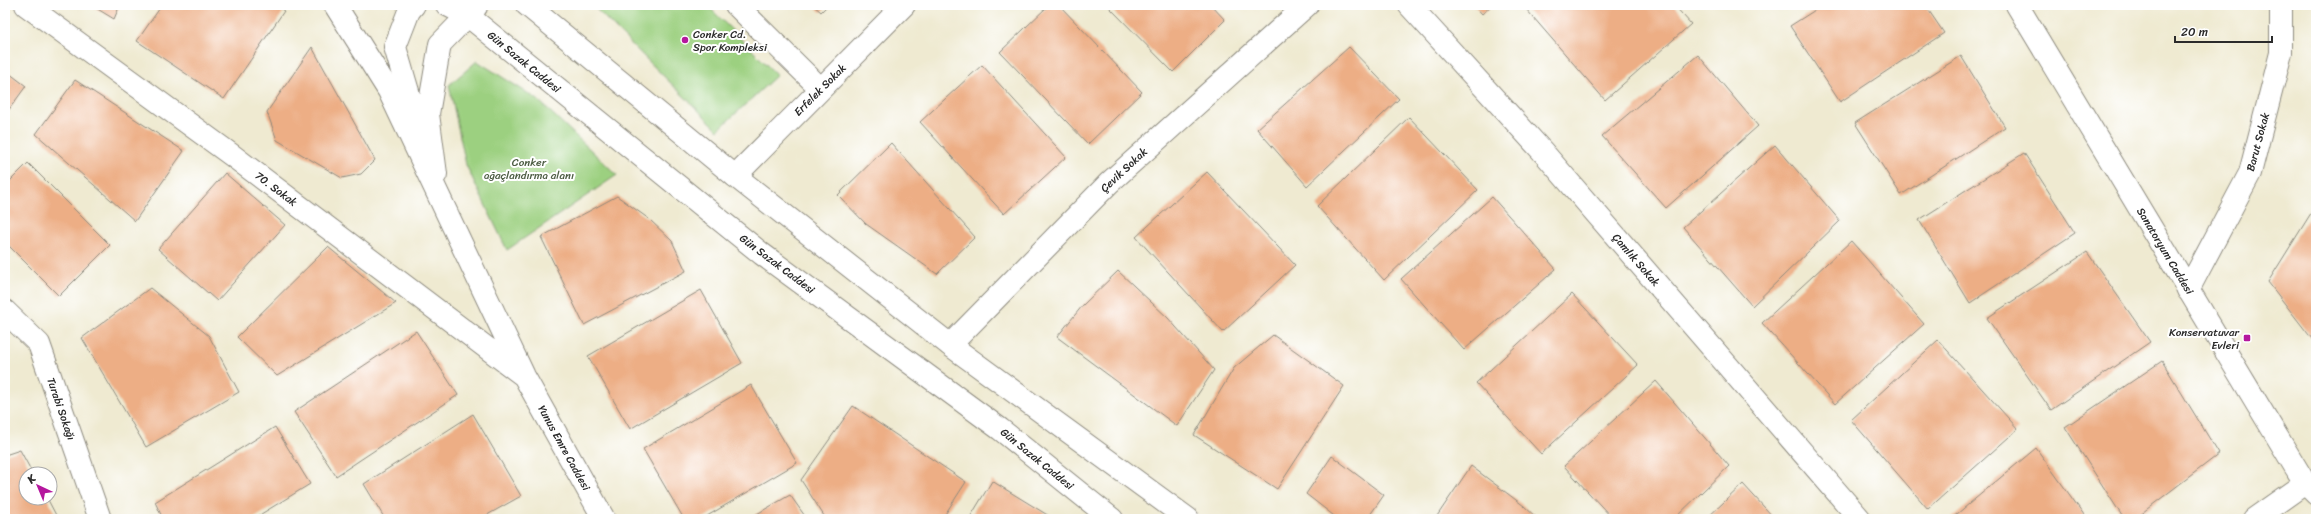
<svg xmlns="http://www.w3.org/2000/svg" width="2321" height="524" font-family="Sriracha,sans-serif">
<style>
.green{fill:#9cd080;stroke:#647e56}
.building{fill:#edae85}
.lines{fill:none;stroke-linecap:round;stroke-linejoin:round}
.street-casing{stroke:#8d8a7e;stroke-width:24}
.secondary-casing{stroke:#8d8a7e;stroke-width:24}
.street{stroke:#fff;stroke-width:22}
.secondary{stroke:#fff;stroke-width:22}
.poi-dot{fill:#b5179e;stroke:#fff;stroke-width:1.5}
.labels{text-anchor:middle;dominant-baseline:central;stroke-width:4;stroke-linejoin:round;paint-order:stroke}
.poi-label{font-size:11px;fill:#2b2b2b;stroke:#fff;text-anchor:start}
.street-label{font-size:11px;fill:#2b2b2b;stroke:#fff}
.park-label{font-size:11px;fill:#4d5d44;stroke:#fff}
</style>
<rect width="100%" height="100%" fill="#fff"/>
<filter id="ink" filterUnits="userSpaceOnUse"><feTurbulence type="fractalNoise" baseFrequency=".025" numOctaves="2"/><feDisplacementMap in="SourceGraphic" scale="8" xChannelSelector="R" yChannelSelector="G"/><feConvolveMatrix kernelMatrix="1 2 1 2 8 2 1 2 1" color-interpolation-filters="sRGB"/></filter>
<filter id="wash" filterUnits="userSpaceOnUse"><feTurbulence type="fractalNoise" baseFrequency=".012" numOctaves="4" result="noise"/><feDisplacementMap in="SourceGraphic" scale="16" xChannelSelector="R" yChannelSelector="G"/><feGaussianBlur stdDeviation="0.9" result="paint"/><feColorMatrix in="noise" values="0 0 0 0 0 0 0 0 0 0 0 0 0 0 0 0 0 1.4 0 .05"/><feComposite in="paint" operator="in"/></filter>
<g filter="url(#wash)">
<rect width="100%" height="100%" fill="#efead1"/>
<path class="green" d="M592,5H707L777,75L718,130Z
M477,61L537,99L617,175L507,250L466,165L449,85Z"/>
<g id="blocks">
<path class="building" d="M91,5H120L114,19Z
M162,5H275L284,11L224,99L137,41Z
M813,5H828L821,12Z
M1049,5H1059L1142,92L1088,144L1000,52Z
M1107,5H1211L1225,20L1173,72Z
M1474,5H1492L1482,14Z
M1531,5H1674L1691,24L1605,100L1526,9Z
M1823,5H1925L1944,33L1840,102L1790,26Z
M312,47L375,160L361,174L342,178L277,140L267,112Z
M1349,47L1399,99L1307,186L1257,129Z
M1698,55L1758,126L1666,208L1602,136Z
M1961,56L2005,127L1901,195L1855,123Z
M982,65L1066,157L1004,214L920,122Z
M5,70L26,86L5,115Z
M75,80L184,151L135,221L36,134Z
M1409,117L1478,190L1384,280L1317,206Z
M891,143L975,237L937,274L866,224L838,195Z
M1775,145L1840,221L1752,306L1683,227Z
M2024,153L2075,233L1970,303L1919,220Z
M28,163L110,245L59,296L5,242V186Z
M1207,172L1295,265L1223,332L1136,237Z
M225,173L285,225L217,301L158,249Z
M617,196L649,219L672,241L686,271L584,325L541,237Z
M1492,197L1556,269L1464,350L1401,279Z
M2313,210L2316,212V344L2268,282Z
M1851,241L1924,324L1835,404L1762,323Z
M328,247L396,303L277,376L237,337Z
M2087,252L2150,342L2051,410L1987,318Z
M1118,271L1168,318L1214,370L1177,426L1057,337L1083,305Z
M150,288L209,336L239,392L146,447L82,338Z
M701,290L742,363L630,429L588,356Z
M1572,294L1638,365L1541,454L1476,383Z
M416,331L458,395L336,476L294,412Z
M1273,335L1344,386L1277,489L1194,435L1234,368Z
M1938,340L2018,429L1928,509L1851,420Z
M2162,361L2219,454L2134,519H2124L2065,427Z
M1656,381L1729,466L1674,519H1613L1564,466Z
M751,385L797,463L702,519H684L643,449Z
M853,406L966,482L942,519H826L801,480Z
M473,414L521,496L480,519H385L364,484Z
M275,427L310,484L253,519H163L155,502Z
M2036,448L2087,519H1951Z
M20,450L33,474H26V498H47L58,519H5V455Z
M1332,456L1384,495L1367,519H1338L1306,494Z
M1471,466L1524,506L1538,519H1435Z
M992,481L1054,519H969Z
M1743,484L1775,519H1706Z
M790,495L807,519H748Z"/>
</g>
</g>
<g filter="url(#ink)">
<use href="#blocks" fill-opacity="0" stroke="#8d8a7e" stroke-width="1"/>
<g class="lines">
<defs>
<path id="street" d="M736,5L821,89
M1409,5L1543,152L1860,519
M735,176L904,5
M2188,290L2250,173L2281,53V5
M5,311L39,344L100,519
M950,345L1109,183L1307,5
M2254,519L2305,483"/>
<path id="secondary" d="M26,5L233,156L524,376
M335,5L389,91L524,376L604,519
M414,5L409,11L395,47L419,129
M447,5L467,15L762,254L1000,429L1112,519
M527,5L735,176L950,345L1188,519
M2017,5L2305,483L2316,494
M436,174L428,114L440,44L476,7"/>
</defs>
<use href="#street" class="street-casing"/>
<use href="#secondary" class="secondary-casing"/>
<use href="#street" class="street"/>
<use href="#secondary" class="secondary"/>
</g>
</g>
<g class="poi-dot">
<circle cx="685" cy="40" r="4"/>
<rect x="2243" y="334" width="8" height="8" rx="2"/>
</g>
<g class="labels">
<g class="poi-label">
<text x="693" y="34">Conker Cd.<tspan x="693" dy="13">Spor Kompleksi</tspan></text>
<text x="2239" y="332" text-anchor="end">Konservatuvar<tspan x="2239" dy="13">Evleri</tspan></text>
</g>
<g class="street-label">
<text transform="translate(524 62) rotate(39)">Gün Sazak Caddesi</text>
<text transform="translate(820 90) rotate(-45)">Erfelek Sokak</text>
<text transform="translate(2258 142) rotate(-75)">Barut Sokak</text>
<text transform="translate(1124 170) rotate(-43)">Çevik Sokak</text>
<text transform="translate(276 189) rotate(37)">70. Sokak</text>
<text transform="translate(2165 251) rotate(59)">Sanatoryum Caddesi</text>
<text transform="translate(1636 260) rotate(49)">Çamlık Sokak</text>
<text transform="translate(777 264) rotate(37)">Gün Sazak Caddesi</text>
<text transform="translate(61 409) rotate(71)">Turabi Sokağı</text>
<text transform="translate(564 448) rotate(61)">Yunus Emre Caddesi</text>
<text transform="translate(1037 459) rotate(39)">Gün Sazak Caddesi</text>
</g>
<g class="park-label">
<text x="529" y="162">Conker<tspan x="529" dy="13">ağaçlandırma alanı</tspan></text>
</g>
</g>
<rect width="2321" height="524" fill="none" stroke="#fff" stroke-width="20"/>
<g transform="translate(38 486) rotate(316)"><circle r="19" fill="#ffffff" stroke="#aaaaaa"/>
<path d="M0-3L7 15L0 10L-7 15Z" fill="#b5179e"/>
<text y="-6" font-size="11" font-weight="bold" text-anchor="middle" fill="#2b2b2b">K</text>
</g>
<path d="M2175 36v6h97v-6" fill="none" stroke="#2b2b2b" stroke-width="2"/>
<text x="2181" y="36" font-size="12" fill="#2b2b2b" stroke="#ffffff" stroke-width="3" paint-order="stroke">20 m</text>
</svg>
